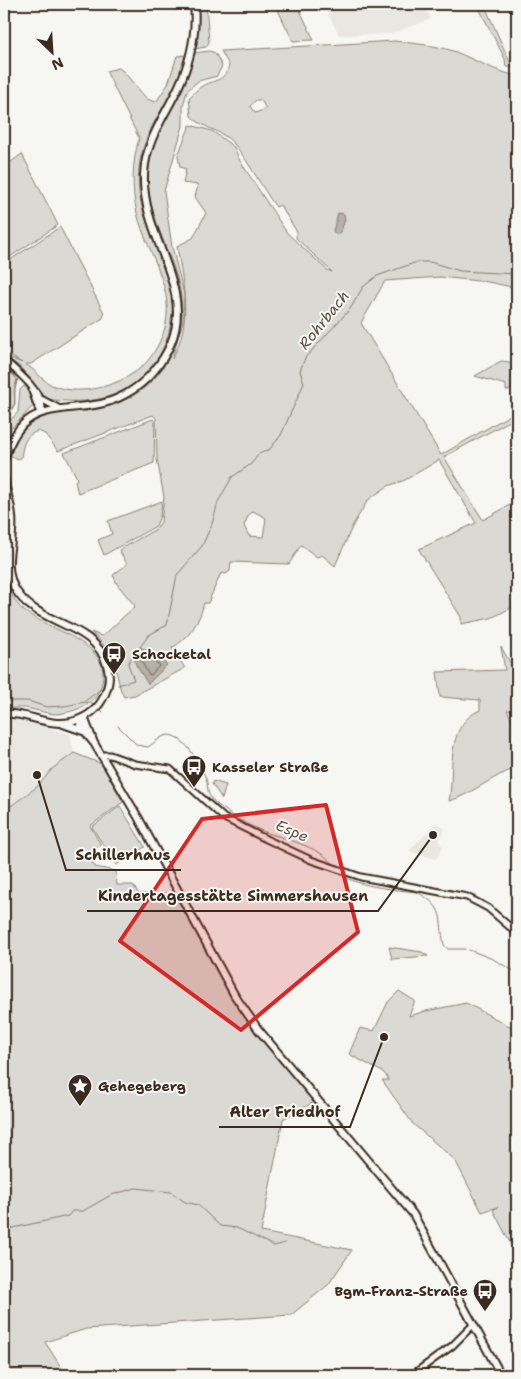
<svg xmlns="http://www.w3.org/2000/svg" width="521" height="1379" font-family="'Shantell Sans',sans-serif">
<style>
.built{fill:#e8e7e2}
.green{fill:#dad9d3;stroke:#8a8278;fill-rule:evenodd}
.water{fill:#b6b0a9;stroke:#857a71}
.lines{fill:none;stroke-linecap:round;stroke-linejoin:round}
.shore{stroke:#6c6056;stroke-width:1}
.stream{stroke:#857a71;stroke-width:1}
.minor-casing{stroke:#3b2a1e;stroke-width:9}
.major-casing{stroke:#3b2a1e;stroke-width:10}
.minor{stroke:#f6f6f2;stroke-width:5}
.major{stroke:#f6f6f2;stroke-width:6}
.marked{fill:#d62828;fill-opacity:0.2;stroke:#d62828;stroke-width:4;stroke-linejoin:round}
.labels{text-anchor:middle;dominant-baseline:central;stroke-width:4;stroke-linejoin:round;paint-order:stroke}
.poi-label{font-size:14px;font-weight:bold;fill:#3b2a1e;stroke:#f6f6f2;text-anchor:start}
.water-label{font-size:15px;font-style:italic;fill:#605248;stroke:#f6f6f2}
.leader{fill:none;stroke:#3b2a1e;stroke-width:2}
.callout-dot{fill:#3b2a1e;stroke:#f6f6f2;stroke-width:2}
.callout-label{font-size:15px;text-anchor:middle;font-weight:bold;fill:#3b2a1e;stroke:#f6f6f2;stroke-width:4;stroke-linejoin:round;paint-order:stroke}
</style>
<rect width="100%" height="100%" fill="#f6f6f2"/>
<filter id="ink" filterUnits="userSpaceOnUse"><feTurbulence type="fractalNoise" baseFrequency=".02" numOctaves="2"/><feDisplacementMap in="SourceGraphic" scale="10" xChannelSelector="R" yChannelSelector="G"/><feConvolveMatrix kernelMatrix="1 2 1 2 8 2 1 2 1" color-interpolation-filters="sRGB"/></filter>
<g filter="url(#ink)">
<path class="built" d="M323,4H423L431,19L391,34L339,35Z
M12,718L70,734L74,753L52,769L38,786L4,811V720Z
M436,823L445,829L438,841L443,847L436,859L409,851Z"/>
<path class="green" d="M197,4H206L209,42L206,47L194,49L198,32Z
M275,4H297L314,40L293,41Z
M477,4H484L512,67H506L505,59Z
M395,41C416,44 437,45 456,52C477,61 495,71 517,76V288L488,282L440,277L385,281L361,323L441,455L517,411V417L444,457L483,520L517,501V605L491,618L461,624V617L421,553L419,549L476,523L439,460L405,480L388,486L368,500L353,525L335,566L322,555L317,557L301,545L289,564L231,562L230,571L226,574L221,573L208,603H204C199,623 190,637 172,648L185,668L135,695L124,697C119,688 119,681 116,671C113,654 103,643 91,632L101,636L104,635L135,606L117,584L113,575L127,564L119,550L156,529L161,522L164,497L157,459L156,418L153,415L58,451L45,434L38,431C24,436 23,445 21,458L18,459L9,455C18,429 38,414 66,412C74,411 83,412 92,410C119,406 146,392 162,369C215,288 144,244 148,169C150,141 165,119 178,96C185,82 190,68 194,53L209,51L215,53L222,66L217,76L198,81L187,91L183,106V126L164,191L172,247L184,294L183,321L172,359C193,322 183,285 177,246L193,238L206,213L195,197L198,185L183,183L186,169L180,167L178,155L190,125L212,131L234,147L240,161L287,233L327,270L332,272L296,238L297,232L280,205L276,207C262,188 249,162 235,145C223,130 203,129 191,116L189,98C193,94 197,89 202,86C214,80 226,81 229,65L221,51ZM256,100H261L266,109L255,113L250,106ZM253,511L266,518L263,537L249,536L244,526L248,516Z
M184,55C189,72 156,115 149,133C144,144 140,157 139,169C133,216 167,252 172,297C174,306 171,317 170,327C166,347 156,365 140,379C113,402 81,404 47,399L20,367L5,356L22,363L4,352V264L60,227L104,313L103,318L31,364H25C35,369 41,380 52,385C75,396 111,388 132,374C145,366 152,357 159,343C183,297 148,257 137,213C131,188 132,163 139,138L106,71L119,68L123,71L147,99L156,102L168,84L177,56Z
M22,154L58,225L4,261V167Z
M501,361L517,363V388L506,391V385L475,376Z
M4,366L17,379L14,390L15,404L4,419Z
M24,386L27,388L33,406L9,431L4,442V427L18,412L20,390Z
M153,419L155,421L154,463L78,493L75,482L77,478L64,453Z
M162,501L160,516L156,526L104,555L98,540L112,534L108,521Z
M4,571C7,584 10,595 19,606C42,631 116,640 101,686C95,704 81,709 64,713C52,716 42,711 30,709C22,707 12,708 4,709Z
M501,647L517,674V711L507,710L517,731V768C493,775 471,795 449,801C455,770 444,726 480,710V700L440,697L437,672L505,670Z
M74,753L102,764L123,802L90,826L101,845L87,854L95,867L116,871L117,885H133L139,894L174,893L242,1006L316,1101L283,1119L261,1232L352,1250L328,1285L291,1315L86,1329L45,1342L66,1375H4V811L38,786L52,769Z
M213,781L226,785L222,799L212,784Z
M120,806L145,847L116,865L92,827Z
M389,947L422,952L428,956L392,959Z
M399,991L415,1001L409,1016L426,1011L466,1003L517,1030V1256L493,1210L498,1207L482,1212L455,1160L413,1124L382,1080H389L384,1073L349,1054L360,1028L374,1031L388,1002Z"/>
<path class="water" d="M338,213L344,214L345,220L340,233L335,234L333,231Z
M140,647L158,656L167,665L148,684L136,665L133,654Z"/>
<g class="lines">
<path class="shore" d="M142,653L160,665L151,675L148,674L139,656Z"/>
<path class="stream" d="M4,366L18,378
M5,419C22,399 10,399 18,379
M140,647L149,635L167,625L177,575L202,546L212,524L218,502L232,477L251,464L259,454L270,449L281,435L304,383L300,371L305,358L350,309L363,287L377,276L417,262H430L460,271L517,274
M118,685L134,680L128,664L133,654
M4,701H28L46,707L65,706L85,702L96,705
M85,701L104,687
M99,708L103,712
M118,726L137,745L148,747C153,744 159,738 164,736C182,729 202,767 206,779C208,784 207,790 209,794C211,800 220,807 225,810C237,820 254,828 268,833C286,839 326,849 335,867
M338,872C350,886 398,890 417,892C447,909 438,917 444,945L448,949H465
M469,950L493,959L517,973
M4,1230L68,1216L72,1211H83L111,1195L136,1188L171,1192L185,1202L198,1205L220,1226L237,1228L274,1246L285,1243"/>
<defs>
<path id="minor" d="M4,360C17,371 45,394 42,412
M32,391L40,413
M41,399L58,408
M101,755H110L135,764L170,769L224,818L266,839L311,860L361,877L467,897L488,908L517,933
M412,1375L452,1346L473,1325"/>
<path id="major" d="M4,460C21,405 47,412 94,405C117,402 138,389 153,372C213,302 141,246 144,175C145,142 164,117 178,88C190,62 197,33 194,4
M4,479C6,491 11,503 12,516C15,541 2,562 14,587C35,627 94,620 107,665C110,674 109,685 105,694C99,709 86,718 71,722C47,727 27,712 4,714
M84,717L94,743L138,817L235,996L258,1029L413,1214L501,1375
M84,718L80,725L93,742
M63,724L83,731"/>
</defs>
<use href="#minor" class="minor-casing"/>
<use href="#major" class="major-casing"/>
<use href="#minor" class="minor"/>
<use href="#major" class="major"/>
</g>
</g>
<path class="marked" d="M326,805L358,932L241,1030L120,941L202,819Z"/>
<defs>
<symbol id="bus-pin" viewBox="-11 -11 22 30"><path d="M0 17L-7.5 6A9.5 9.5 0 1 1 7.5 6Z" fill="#3b2a1e" stroke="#f6f6f2"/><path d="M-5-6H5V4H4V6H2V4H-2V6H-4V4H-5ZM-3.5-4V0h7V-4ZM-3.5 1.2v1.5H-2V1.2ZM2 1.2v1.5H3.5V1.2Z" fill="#fff"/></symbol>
<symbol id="sight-pin" viewBox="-11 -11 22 30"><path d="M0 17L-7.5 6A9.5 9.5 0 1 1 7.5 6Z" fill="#3b2a1e" stroke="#f6f6f2"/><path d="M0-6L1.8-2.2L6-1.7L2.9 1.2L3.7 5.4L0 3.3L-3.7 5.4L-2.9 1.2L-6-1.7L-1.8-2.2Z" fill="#fff"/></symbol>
</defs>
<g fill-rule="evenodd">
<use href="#bus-pin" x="100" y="640" width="28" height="38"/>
<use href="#bus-pin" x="180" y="753" width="28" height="38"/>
<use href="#sight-pin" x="66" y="1072" width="28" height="38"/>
<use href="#bus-pin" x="471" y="1277" width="28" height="38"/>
</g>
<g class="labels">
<g class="poi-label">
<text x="132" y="654">Schocketal</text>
<text x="212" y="767">Kasseler Straße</text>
<text x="98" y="1086">Gehegeberg</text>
<text x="468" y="1291" text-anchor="end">Bgm-Franz-Straße</text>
</g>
<g class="water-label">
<text transform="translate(324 320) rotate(-51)">Rohrbach</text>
<text transform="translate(292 831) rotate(23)">Espe</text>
</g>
</g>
<path class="leader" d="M37 775L66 870H181M433 835L378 911H87M384 1037L350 1127H219"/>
<g class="callout-dot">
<circle cx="37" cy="775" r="5"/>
<circle cx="433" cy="835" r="5"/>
<circle cx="384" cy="1037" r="5"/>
</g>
<g class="callout-label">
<text x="123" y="860">Schillerhaus</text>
<text x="233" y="901">Kindertagesstätte Simmershausen</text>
<text x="285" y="1117">Alter Friedhof</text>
</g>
<rect width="521" height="1379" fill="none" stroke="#f6f6f2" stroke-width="20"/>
<rect x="10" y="10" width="501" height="1359" fill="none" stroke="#3b2a1e" stroke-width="2" filter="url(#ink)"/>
<g transform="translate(52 52) rotate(155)" stroke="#f6f6f2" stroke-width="4" paint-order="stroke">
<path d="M0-4L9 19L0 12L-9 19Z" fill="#3b2a1e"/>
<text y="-8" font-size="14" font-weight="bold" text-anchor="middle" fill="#3b2a1e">N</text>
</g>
</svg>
